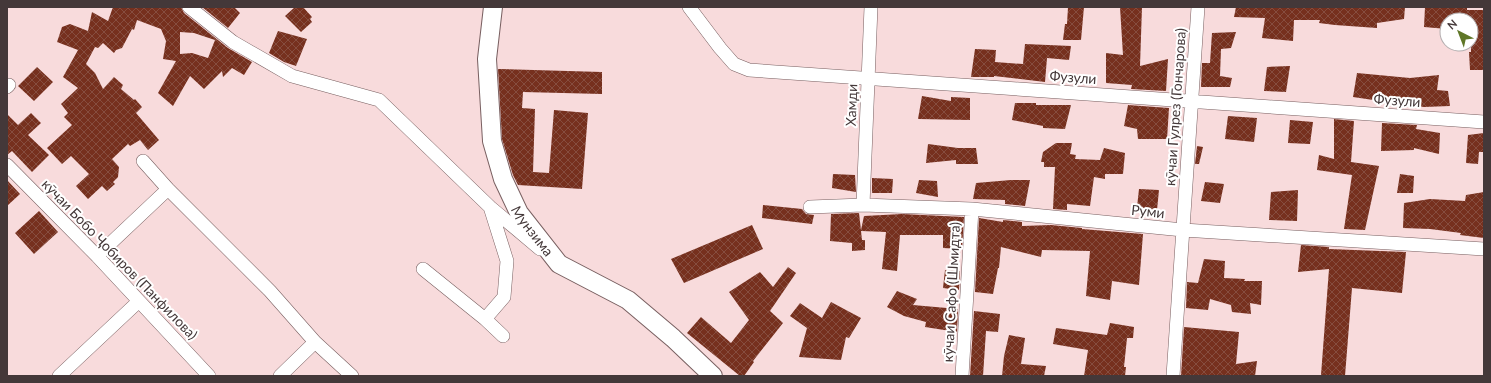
<svg xmlns="http://www.w3.org/2000/svg" width="1491" height="383" font-family="Lato,sans-serif">
<style>
.building{fill:url(#building-cross-hatch);fill-rule:evenodd}
.lines{fill:none;stroke-linecap:round;stroke-linejoin:round}
.street-casing{stroke:#785f60;stroke-width:14}
.secondary-casing{stroke:#785f60;stroke-width:20}
.street{stroke:#fff;stroke-width:13}
.secondary{stroke:#fff;stroke-width:18}
.labels{text-anchor:middle;dominant-baseline:central;stroke-width:4;stroke-linejoin:round;paint-order:stroke}
.street-label{font-size:14px;fill:#443839;stroke:#fff}
</style>
<defs>
<pattern id="building-cross-hatch" width="8" height="8" patternUnits="userSpaceOnUse"><rect width="8" height="8" fill="#76301e"/><path d="M0 0l8 8M0 8l8-8" fill="none" stroke="#864d3f"/></pattern>
</defs>
<rect width="100%" height="100%" fill="#f8dbdc"/>
<path class="building" d="M113,7H181L184,13L228,48L252,62L244,75L232,68L223,77L222,71L204,89L190,76L173,106L158,93L176,61L163,59L166,41L161,29L137,20L134,30L132,29L122,48L116,50L114,53L103,43L98,48L95,47L86,64L95,73L103,89L114,77L123,85L121,89L134,100L135,99L142,107L136,113L159,140L148,150L140,140L130,146L128,144L112,159L119,167L118,177L113,182L115,184L107,191L102,186L88,199L76,186L89,174L71,156L62,164L47,148L72,125L64,117L68,113L61,104L78,88L63,77L78,50L57,42L62,27L70,24L88,31L92,12L108,21ZM180,32L194,33L215,40L208,58L192,53L180,54Z
M202,7H234L240,13L228,28Z
M295,7H303L312,17L310,19L312,22L301,32L285,16Z
M1068,7H1084L1081,40H1063L1065,24H1067Z
M1120,7H1142L1140,66L1168,59L1166,91L1131,89L1132,85L1106,83V53L1123,55Z
M1236,7H1405L1404,19L1377,23V28L1335,25L1319,23L1320,20H1294L1293,41L1262,38L1265,18L1234,17Z
M1425,7H1467V10H1484V70H1470L1469,52H1471V20H1447V29L1424,27Z
M278,31L307,39L296,66L284,62L269,53Z
M1236,32L1231,48L1221,49L1220,76L1232,78L1230,87H1201L1202,63H1210L1212,33Z
M1025,44L1071,46L1069,60L1047,58L1045,82L994,76V77H971L975,49L996,50L995,62L1023,64Z
M1290,66L1286,92L1264,91L1267,67Z
M37,67L53,82L34,101L18,86Z
M498,69L602,72V94L523,92L522,108L535,109L533,172L549,173L554,110L588,113L582,189L518,185L513,175L502,139Z
M1357,73L1410,78L1439,75L1437,90L1448,91L1450,106L1424,107L1417,106V102L1380,99V101L1353,97Z
M922,96L951,101V97L970,98V120L918,119Z
M1015,103H1036V105H1071L1065,129L1043,128V126L1012,120Z
M1128,105L1169,108L1167,139H1138L1137,129L1124,126Z
M31,113L41,123L28,135L49,155L32,172L12,151L7,155V114L18,125Z
M1228,116L1257,118L1254,142L1225,139Z
M1334,119L1354,121L1351,162L1379,166L1365,230L1344,229L1352,175L1317,170L1319,155L1334,159Z
M1290,120L1313,122L1310,144L1288,143Z
M1382,123L1417,125L1416,129L1440,133L1439,154L1414,148V150L1381,151Z
M1484,133V152H1479L1478,164L1466,163L1468,135Z
M1056,143H1072L1070,154L1076,155L1075,159L1100,160L1104,148L1125,153L1123,174H1105V179L1094,177L1090,206L1067,204V210L1053,209L1055,167H1044V162H1041L1043,152Z
M928,144L958,148H976L978,164H956V160L926,163Z
M1197,146L1203,147L1199,164H1195Z
M833,174L855,175L856,192L832,188Z
M1400,174L1414,176L1413,193H1397Z
M872,178L893,179L892,193H872Z
M7,180L20,194L7,206Z
M919,180L937,181L938,197L916,193Z
M1011,180H1030L1025,206L1005,204V200L973,199L976,183Z
M1205,182L1224,184L1220,203L1201,201Z
M1139,189L1159,190L1157,210L1137,207Z
M1298,190L1297,221L1269,220L1271,192Z
M1484,192V238L1460,235L1461,233L1430,229L1403,228L1404,203L1430,199L1465,201L1466,195Z
M763,205L802,209L806,214L814,215L812,224L762,218Z
M39,211L58,232L34,254L15,233Z
M859,213L861,230L864,216L902,214L964,217L962,249L943,248V235H900L897,271L882,269L886,232L861,231L862,240H865V250L852,251V243L830,241L831,214Z
M979,218L1003,222V220L1022,222V226L1051,225L1082,228V229L1143,234L1139,285L1112,281L1110,300L1086,296L1090,251L1042,250L1041,257L1001,247L999,268H998L993,294L975,292Z
M752,225L763,249L684,283L671,259Z
M1301,245L1329,247V249L1406,252L1402,293L1352,288L1345,376L1321,375L1329,269L1298,272Z
M1204,259L1225,261L1224,278L1245,279L1244,281H1262L1261,305L1250,303L1251,314L1232,312L1231,305L1210,299L1208,310L1186,308L1187,282L1198,283Z
M788,267L796,273L770,311L783,323L753,361L754,362L744,376H740L687,333L701,317L731,343L749,320L729,292L760,272L773,287Z
M945,270L960,271L959,290L943,288Z
M897,291L917,299L913,305L958,309L957,332L925,327L926,322L904,316L887,307Z
M831,302L861,318L849,338L846,337L841,360L799,357L807,328L790,316L800,303L822,318Z
M974,311L1000,314L998,332L986,331L983,376H970Z
M1110,323L1134,327L1133,338H1127L1124,367H1126L1125,376H1084L1088,350L1053,344L1056,328L1107,335Z
M1184,327L1239,332L1236,364L1257,361L1255,376H1181Z
M1009,335L1025,338L1021,364L1046,366L1044,376H1002L1004,356Z"/>
<g class="lines">
<defs>
<path id="street" d="M189,7L233,42L292,76L379,100L490,207L540,249
M689,7L720,48L734,64L749,70L1484,122
M7,87L9,85
M143,161L168,189L270,291L315,342L352,376
M7,165L97,256L209,376
M863,205L871,7
M810,207L863,205L972,209L1183,230L1484,249
M97,256L168,189
M423,269L485,319L503,336
M485,319L504,297L507,261L490,207
M59,376L139,301
M280,376L315,342
M962,376L972,209
M1173,376L1198,7"/>
<g id="secondary">
<path id="s1" d="M493,7L487,59L492,141L503,179L519,213L559,264L628,300L673,338L713,376"/>
</g>
</defs>
<use href="#street" class="street-casing"/>
<use href="#secondary" class="secondary-casing"/>
<use href="#street" class="street"/>
<use href="#secondary" class="secondary"/>
</g>
<g class="labels">
<g class="street-label">
<text transform="translate(1073 77) rotate(4)">Фузули</text>
<text transform="translate(1397 100) rotate(4)">Фузули</text>
<text transform="translate(851 105) rotate(-88)">Хамди</text>
<text transform="translate(1175 107) rotate(-86)">кӯчаи Гулрез (Гончарова)</text>
<text transform="translate(1148 211) rotate(6)">Руми</text>
<text stroke="none"><textPath href="#s1" startOffset="234">Мунзима</textPath></text>
<text transform="translate(120 259) rotate(46)">кӯчаи Бобо Ҷобиров (Панфилова)</text>
<text transform="translate(951 292) rotate(-87)">кӯчаи Сафо (Шмидта)</text>
</g>
</g>
<rect width="1491" height="383" fill="none" stroke="#443839" stroke-width="16"/>
<g transform="translate(1459 32) rotate(318)"><circle r="19" fill="#ffffff" stroke="#b4afb0"/>
<path d="M0-3L7 15L0 10L-7 15Z" fill="#5f7627"/>
<text y="-6" font-size="11" font-weight="bold" text-anchor="middle" fill="#443839">N</text>
</g>
</svg>
